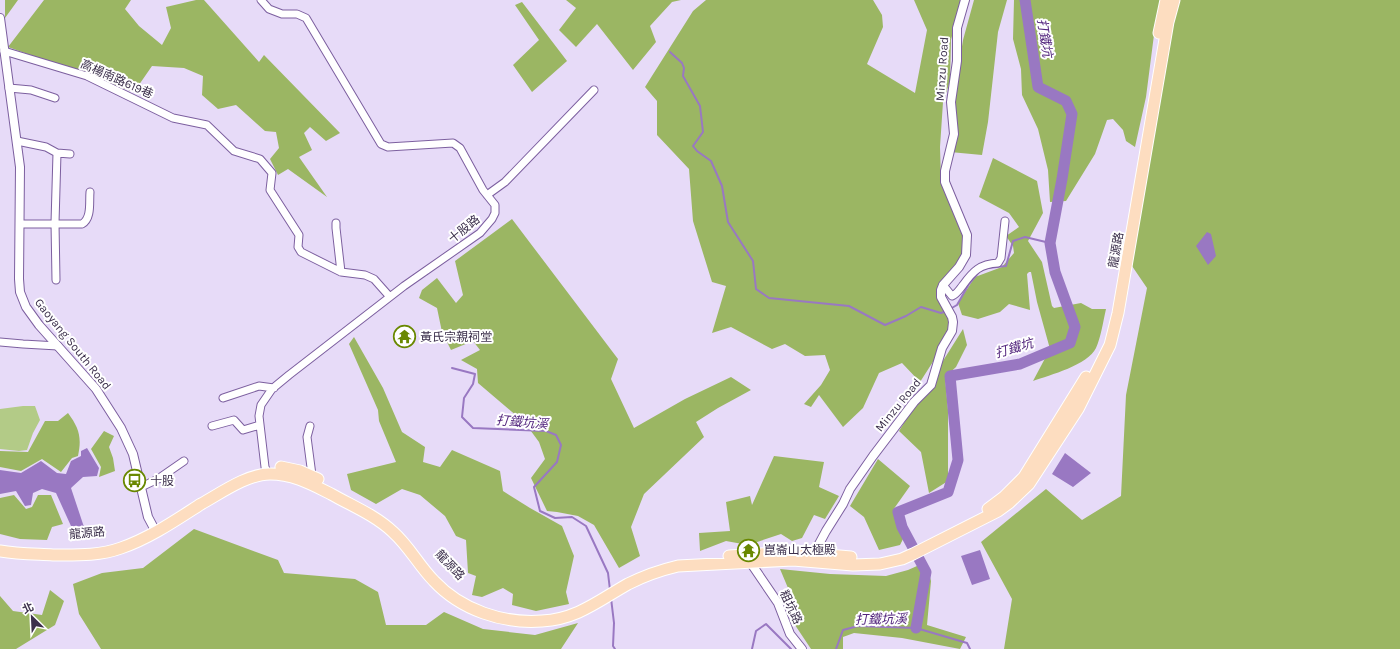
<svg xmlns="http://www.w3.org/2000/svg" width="1400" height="649" font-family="Karla,'Noto Sans TC',sans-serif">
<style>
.green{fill:#b3cb87}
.forest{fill:#9bb663}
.water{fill:#9978c2}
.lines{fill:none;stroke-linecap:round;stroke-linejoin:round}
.stream{stroke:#9978c2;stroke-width:2}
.river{stroke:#9978c2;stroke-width:11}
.minor-casing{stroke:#7c5f9f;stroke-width:9}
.tertiary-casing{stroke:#7c5f9f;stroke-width:10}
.primary-casing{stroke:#fff;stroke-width:13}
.minor{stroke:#fff;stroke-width:7}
.tertiary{stroke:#fff;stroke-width:8}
.primary{stroke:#fdddc0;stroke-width:11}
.labels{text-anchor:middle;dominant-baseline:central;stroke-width:4;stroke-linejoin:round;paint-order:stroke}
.street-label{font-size:12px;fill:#3b2f4b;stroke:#fff}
.poi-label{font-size:12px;fill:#3b2f4b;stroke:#fff;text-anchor:start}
.water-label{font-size:13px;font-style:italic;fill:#52247d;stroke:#fff}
</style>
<rect width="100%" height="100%" fill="#e7dbf8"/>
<path class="green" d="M23,406H35L40,420L33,433L27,450L19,451L0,449V409Z"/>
<path class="forest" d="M5,0H18L5,18Z
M44,0H131L125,9L139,26L162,45L171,28L166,7L196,0H204L259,62L264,55L340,133L326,141L310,127L304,133L312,150L299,157L327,197L288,169L278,175L270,159L279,148L276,132L265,131L236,105L218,109L202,95L203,76L184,68L152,66L134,92L8,47Z
M566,0H681L672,2L650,26L656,42L633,70L597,24L576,47L559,30L576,8Z
M706,0H873L882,15L883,27L867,64L915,93L927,30L914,0H961L951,40L950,81L943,102L940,147L941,181L956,211L964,233V255L941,290L951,328L945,343L920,382L902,363L879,373L863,408L843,427L819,395L811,407L804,404L821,385L830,370L825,355L805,356L785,344L772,349L731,327L712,333L726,286L712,282L693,221L689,169L657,135V101L645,87L693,11Z
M974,0H1007L998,32L988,122L982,155L950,152L954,97L963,40Z
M1014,0H1162L1155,27L1146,97L1135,147L1126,141L1123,130L1113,119L1107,120L1095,154L1066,201L1050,202L1048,170L1038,129L1022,95L1021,69L1013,39Z
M1176,0H1400V649H1004L1012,599L981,542L1046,489L1082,520L1121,496L1126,395L1147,288L1132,266L1173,5Z
M522,2L567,61L532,92L513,65L539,40L515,5Z
M993,158L1037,181L1043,213L1028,241L1042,262L1052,306L1054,308L1081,303L1092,309H1106C1103,322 1101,337 1096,348C1088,365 1050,375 1033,381L1050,349L1037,302L1031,272H1029L1027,274L1030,310L1009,304L1000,312L978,319L962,315L958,303L975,277L1002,267L1014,253L1013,246L1006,236L1019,227L1009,213L979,197Z
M512,219L618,359L611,379L634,428L685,399L731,377L751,390L718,408L696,422L704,437L644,494L631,527L640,556L619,568L594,525L578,516L557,512L547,511L531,478L545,459L539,442L525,423L478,383L477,369L461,360L480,350L473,341L451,350L442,332L437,308L419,298L422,290L437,278L456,303L463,295L455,261Z
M963,329L967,345L956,367L945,377L948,410V481L929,493L921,452L899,431Z
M354,337L383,388L402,432L425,447L423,462L440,467L452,450L500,471L503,491L530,508L562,526L574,556L566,592L569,604L536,611L512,605L513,594L503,588L482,597L472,595L476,576L468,573L466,540L456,536L445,516L420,495L402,489L376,504L351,490L347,474L396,462L379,421L378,410L349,344Z
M68,413C79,428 82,437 78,456L72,458L61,472L42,459L21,471L0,467V451L28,452L45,421H58Z
M104,431L114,436L109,447L113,458L115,471L99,477L101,467L91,449Z
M774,456L824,462L819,487L839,496L825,519L814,515L802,538L792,541L781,534L748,545L726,541L700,551L699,533L730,531L726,502L750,496L752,505Z
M878,459L910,486L893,510L903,539L900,545L879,550L864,517L850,506Z
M14,495L26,509L32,507L38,495H51L63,524L52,527L47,540L20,539L0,534V498Z
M194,529L278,560L284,573L355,579L378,592L386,625H426L444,612L483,629L535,635L578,623L561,649H101L79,614L73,584L102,573L143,568Z
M926,562L931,581L927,625L966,637L960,649L902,638L854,633L843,637V649H811L791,619L786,605L788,588L780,569L830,574L886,576L908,570Z
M50,590L64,601L55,625L16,649H0V596L13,611L42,615Z"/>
<path class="water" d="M1207,232L1211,234L1216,256L1208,265L1196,246Z
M87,448L99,468L97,476L83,477L71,488L84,527L71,526L56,493L42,489L33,493L31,505L25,506L16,491L0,494V470L21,473L41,461L57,473L66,474L71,461L81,456V451Z
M1065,453L1091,473L1073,487L1052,474Z
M980,550L990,579L972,585L961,556Z"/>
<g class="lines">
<path class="stream" d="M670,52L682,63L684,68L683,76L700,106L703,132L693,146L697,151L711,161L722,186L728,222L753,261L756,289L769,298L849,306L885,325L906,316L921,307L941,313L946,311
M988,268L1006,266L1013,241L1025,237L1050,243
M950,309L957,305L969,284L979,272
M452,368L475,374L473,384L464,398L462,417L473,428L546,431L556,435L561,445L557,462L534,487L540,511L555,518L572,517L586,526L608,573L610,590
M611,598L614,623L613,646L615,649
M752,649L756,631L766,624L791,649
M836,649L843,630L858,626L916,628L967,643L970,649"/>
<path class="river" d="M916,628L926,572L902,527L898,512L948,492L958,460L950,376L1020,364L1070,343L1075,327L1055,272L1050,243L1062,179L1072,114L1066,101L1038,87L1025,0"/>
<defs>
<path id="minor" d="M261,0L269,9L282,14H297L306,18L381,144L388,147L453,143L460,148L483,190L495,205V213L492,219L480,233L404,286L289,375L272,389L261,405L259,416L265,467L268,474
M4,51L87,76L173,118L207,125L234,151L260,159L272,173L270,190L299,235L298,247L301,252L341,272L365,275L374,279L390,297
M9,88L31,90L55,98
M17,141L46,147L57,153L70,154
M487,195L505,182L594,90
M336,223V228L341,272
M20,224H82C92,218 89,202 90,192
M56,280L55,223L57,153
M943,285L952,296C957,294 959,290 963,285C973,271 980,264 998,263L1001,258L1005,221
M0,342L23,344L58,346
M223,398L259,386L274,388
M212,426L234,420L243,430L260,425
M310,426L307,437L312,475
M141,487L158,479L184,461"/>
<path id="tertiary" d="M0,18L20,167L19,279L20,292L26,307L39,325L96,389L121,428L133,454L148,517L156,532
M812,557L826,531L843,504L850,489L873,456L914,402L931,385L942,348L952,331L953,322L952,317L941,297V290L943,285L959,267L966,255L967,235L945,182V171L954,134L951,102L957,61V28L965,0
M748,559L778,603L790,634L802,649"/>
<path id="primary" d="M1159,33L1166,0
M281,467L300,471L318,479
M988,509L1004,497L1024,477L1086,377
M0,551C17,554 36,554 53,555C76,555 99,556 121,548C150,538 176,520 201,504C221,493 247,474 270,474C293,474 311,484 331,494C352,506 375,515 393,532C409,546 419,566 434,581C461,610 503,624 542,621C577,619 598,601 628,584C644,576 661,570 678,566L793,560L853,565L880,564L902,559L913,554L998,511L1009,503L1029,484L1078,409L1110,345L1118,313L1168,22L1174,0
M729,556L794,552L851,557"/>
</defs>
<use href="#minor" class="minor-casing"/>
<use href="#tertiary" class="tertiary-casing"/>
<use href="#primary" class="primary-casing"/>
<use href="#minor" class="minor"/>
<use href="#tertiary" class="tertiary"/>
<use href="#primary" class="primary"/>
</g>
<defs>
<symbol id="temple-ring" viewBox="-11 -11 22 22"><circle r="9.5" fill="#fff" stroke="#698800" stroke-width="1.5"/><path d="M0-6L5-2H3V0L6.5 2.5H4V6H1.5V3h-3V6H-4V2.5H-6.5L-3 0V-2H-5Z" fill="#698800"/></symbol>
<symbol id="bus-ring" viewBox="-11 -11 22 22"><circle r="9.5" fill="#fff" stroke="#698800" stroke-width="1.5"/><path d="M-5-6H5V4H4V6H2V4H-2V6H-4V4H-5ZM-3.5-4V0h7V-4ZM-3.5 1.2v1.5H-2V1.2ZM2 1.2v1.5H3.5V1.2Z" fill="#698800"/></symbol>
</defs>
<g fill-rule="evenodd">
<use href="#temple-ring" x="392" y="324" width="25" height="25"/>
<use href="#bus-ring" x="122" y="468" width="25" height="25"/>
<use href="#temple-ring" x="736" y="538" width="25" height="25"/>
</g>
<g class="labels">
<g class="street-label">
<text transform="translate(942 69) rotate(-86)">Minzu Road</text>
<text transform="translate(117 79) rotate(24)">高楊南路619巷</text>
<text transform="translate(464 229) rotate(-39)">十股路</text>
<text transform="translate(1116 250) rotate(-80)">龍源路</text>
<text transform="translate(73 344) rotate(51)">Gaoyang South Road</text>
<text transform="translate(898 405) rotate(-51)">Minzu Road</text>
<text transform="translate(87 533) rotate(-5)">龍源路</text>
<text transform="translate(450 565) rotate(47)">龍源路</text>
<text transform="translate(791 607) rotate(65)">粗坑路</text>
</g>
<g class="poi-label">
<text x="420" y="337">黃氏宗親祠堂</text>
<text x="150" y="481">十股</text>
<text x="764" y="550">崑崙山太極殿</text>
</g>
<g class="water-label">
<text transform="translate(1045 38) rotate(81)">打鐵坑</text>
<text transform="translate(1014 348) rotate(-16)">打鐵坑</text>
<text transform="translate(522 422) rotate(5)">打鐵坑溪</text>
<text transform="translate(881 619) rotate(-1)">打鐵坑溪</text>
</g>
</g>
<g transform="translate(32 617) rotate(336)" stroke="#ffffff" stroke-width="3" paint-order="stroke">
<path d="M0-3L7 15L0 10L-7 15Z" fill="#3b2f4b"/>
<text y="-6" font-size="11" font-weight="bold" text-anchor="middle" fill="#3b2f4b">北</text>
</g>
</svg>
